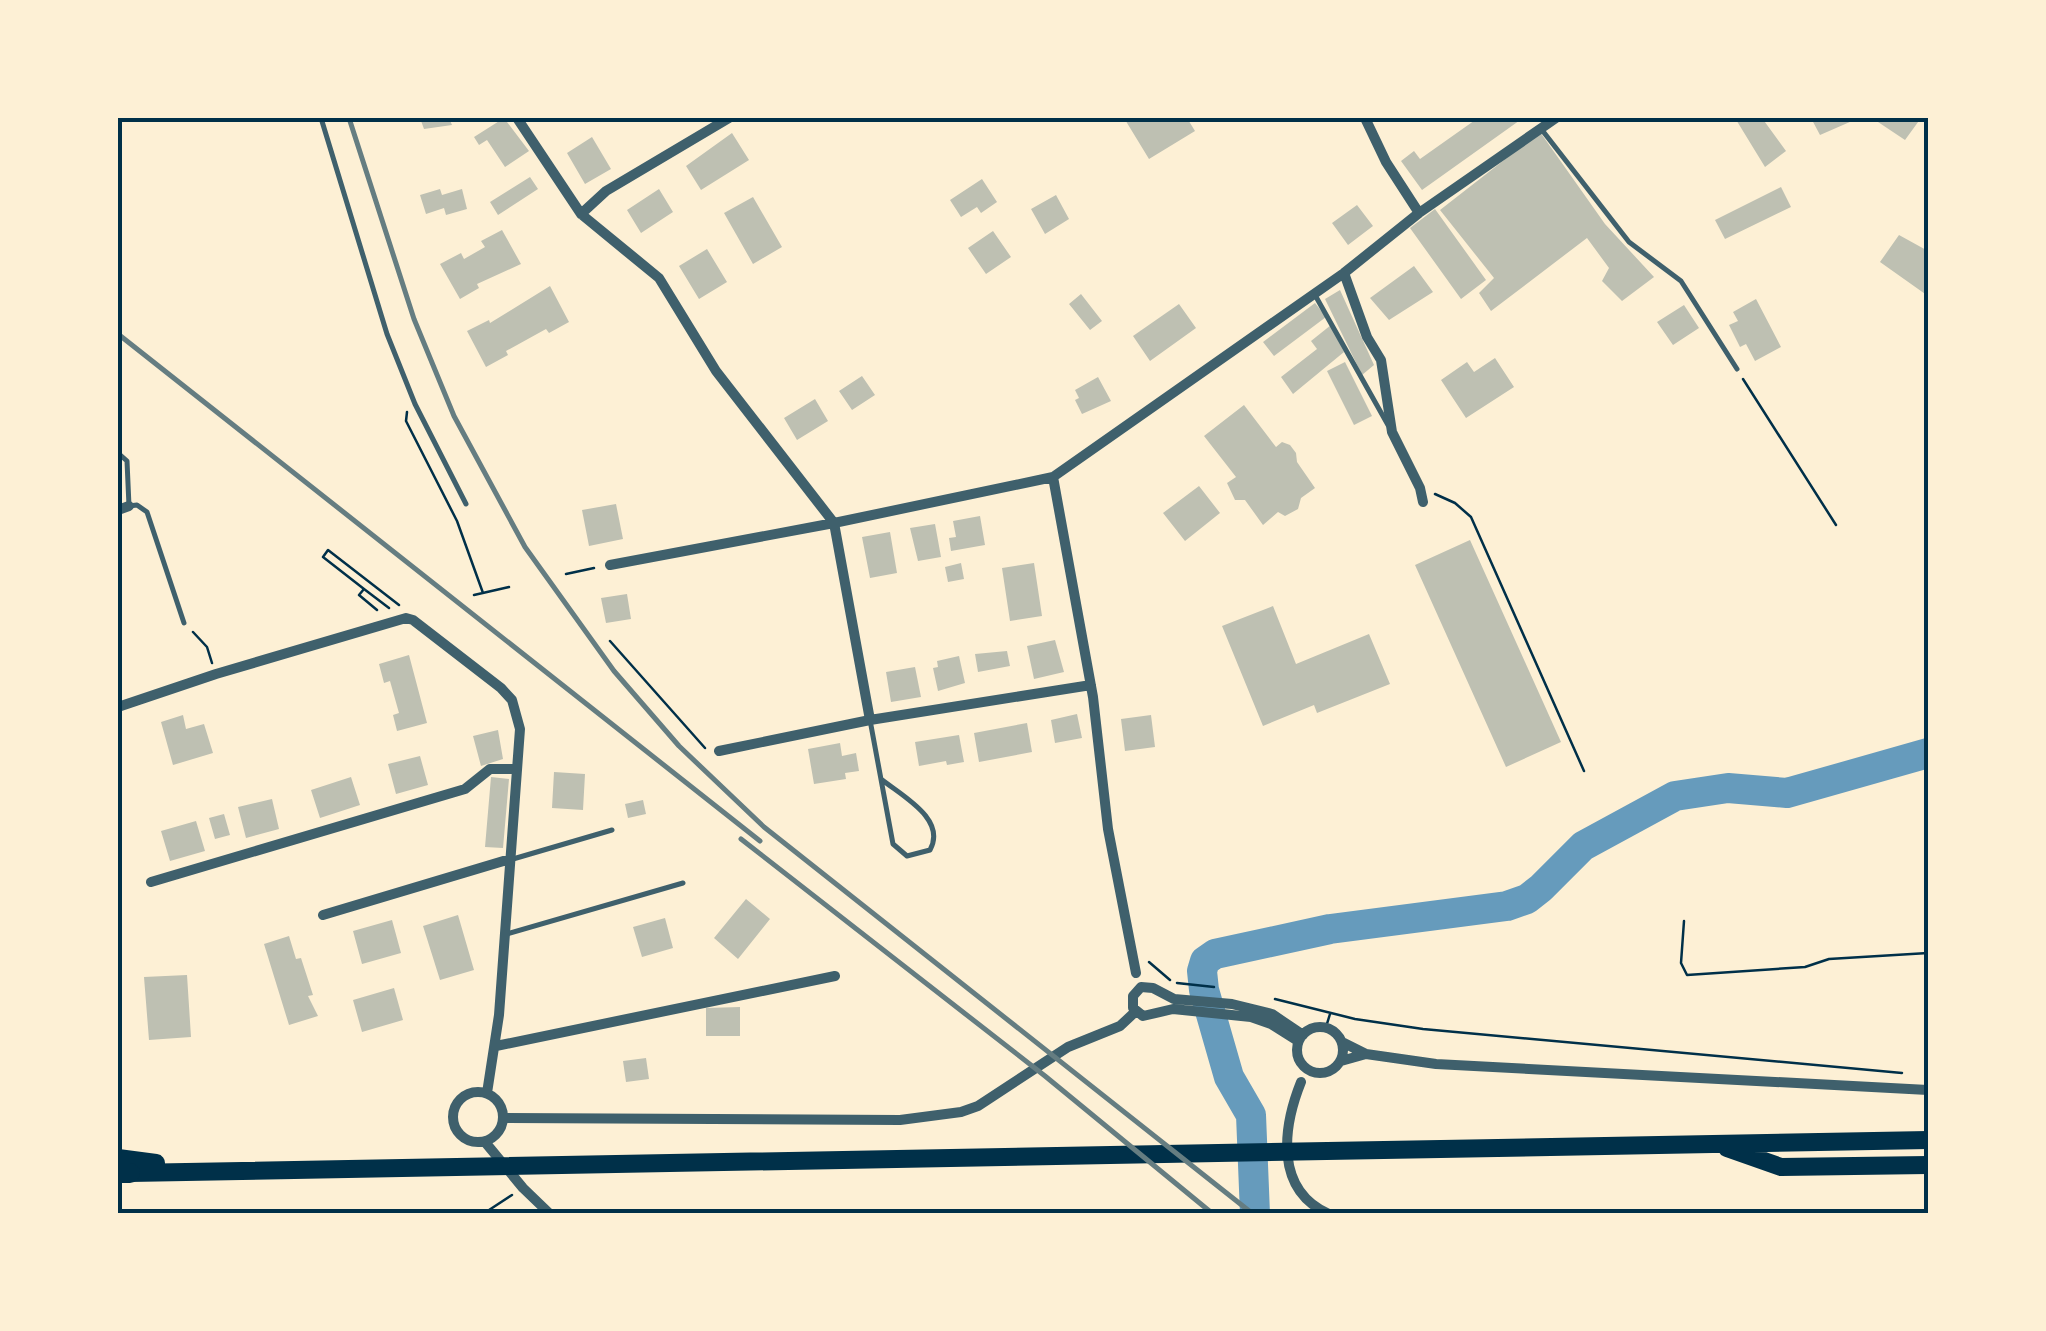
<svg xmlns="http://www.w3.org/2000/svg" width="2046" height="1331" font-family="Jost,sans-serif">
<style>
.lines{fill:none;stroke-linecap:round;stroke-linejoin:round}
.river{stroke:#669bbc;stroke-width:30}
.building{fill:#bec0b2}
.path{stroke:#003049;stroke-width:2.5}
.service{stroke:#3f606c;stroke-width:5}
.minor{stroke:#3f606c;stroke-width:10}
.primary{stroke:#003049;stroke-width:18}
.motorway{stroke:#003049;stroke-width:20}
.rail{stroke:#657d81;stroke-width:5}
.neatline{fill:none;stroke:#003049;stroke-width:4}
</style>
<rect width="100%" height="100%" fill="#fdf0d5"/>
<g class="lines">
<path class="river" d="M1255,1214L1251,1115L1229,1077L1204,990L1202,971L1205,961L1215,954L1330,929L1507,906L1527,899L1541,888L1583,846L1675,796L1728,788L1787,793L1928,753"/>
</g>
<path class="building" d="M420,118H449L452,125L424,129Z
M504,118L529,151L505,167L487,140L479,145L474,137Z
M1124,118H1187L1195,131L1149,159Z
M1478,118H1523L1422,190L1401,161L1414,151L1420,159Z
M1735,118H1762L1786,151L1765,167Z
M1811,118H1859L1820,135Z
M1872,118H1921L1905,140Z
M1540,132L1605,224L1654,277L1622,301L1602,281L1609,268L1587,238L1491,311L1479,293L1494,278L1440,210Z
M732,133L749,160L701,190L686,166Z
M592,137L611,169L585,184L567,153Z
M530,177L538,189L498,215L490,202Z
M982,179L997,202L981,213L977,207L961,217L950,200Z
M1781,187L1791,207L1725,239L1715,220Z
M440,189L442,195L462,189L467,209L446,215L444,208L426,214L420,195Z
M659,189L673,212L641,233L627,210Z
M1056,195L1069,219L1045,234L1031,209Z
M753,197L782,247L753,264L724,213Z
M1357,205L1373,226L1348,245L1332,223Z
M1435,209L1486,280L1461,299L1410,228Z
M502,230L521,264L477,284L479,288L460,299L440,264L461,253L464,259L485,247L481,241Z
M993,231L1011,257L986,274L968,248Z
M1899,235L1928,251V296L1880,262Z
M707,249L727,282L699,299L679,266Z
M1414,266L1433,292L1389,320L1370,298Z
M550,286L569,322L549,333L546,329L506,351L508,355L486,367L467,331L489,320L490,323Z
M1340,290L1374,365L1362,375L1325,299Z
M1081,294L1102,321L1090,330L1069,304Z
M1756,299L1781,347L1755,361L1746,344L1740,347L1729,325L1738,321L1733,312Z
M1315,303L1326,317L1274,356L1263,342Z
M1179,304L1196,328L1150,361L1133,336Z
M1684,305L1699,328L1673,345L1657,322Z
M1331,325L1344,352L1293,394L1281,377L1317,349L1311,341Z
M1495,358L1514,387L1466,418L1441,380L1467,362L1474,372Z
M1345,362L1372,416L1354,425L1327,371Z
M862,376L875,395L852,410L839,391Z
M1098,377L1111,401L1082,414L1075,400L1079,398L1075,390Z
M815,399L828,421L797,440L784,418Z
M1244,405L1276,447L1282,442L1290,445L1296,453L1297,462L1315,488L1301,498L1298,509L1285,516L1278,512L1263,525L1245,500H1235L1227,483L1236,477L1204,436Z
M1199,486L1220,513L1185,541L1163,513Z
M616,504L623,539L589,546L582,510Z
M980,516L985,545L951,551L949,538L956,537L953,521Z
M935,524L941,557L918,561L910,528Z
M890,532L897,573L870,578L862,537Z
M1470,540L1561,742L1506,767L1415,565Z
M961,563L964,579L948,582L945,567Z
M1034,563L1042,616L1010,621L1002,568Z
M627,594L631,619L606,623L601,598Z
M1273,606L1296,664L1369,634L1390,684L1317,713L1314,705L1263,726L1222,626Z
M1055,640L1064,672L1034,679L1027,646Z
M1007,651L1010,666L978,672L975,654Z
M409,655L427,723L397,731L393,715L399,713L390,681L384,683L379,664Z
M959,656L965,683L938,691L933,668L938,667L937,661Z
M915,667L921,697L891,702L886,672Z
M1077,714L1082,738L1055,743L1051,720Z
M183,715L186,729L204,724L213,753L173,765L161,722Z
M1151,715L1155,747L1125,751L1121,719Z
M1027,723L1032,752L979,762L974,733Z
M498,730L503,759L481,766L473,736Z
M959,735L964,762L947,765L946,761L919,766L915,742Z
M840,743L842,756L856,753L859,771L845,773L846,779L814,784L808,749Z
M420,756L428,785L396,794L388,764Z
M554,772L585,774L583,810L552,808Z
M351,777L360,805L320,818L311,790Z
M491,777L509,779L503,848L485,847Z
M272,799L279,829L246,838L238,807Z
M643,800L646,814L628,818L625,804Z
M224,814L230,835L215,839L209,818Z
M196,821L205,851L170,861L161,831Z
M746,899L770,919L738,959L714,938Z
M458,915L474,970L440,980L423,926Z
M665,918L673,948L642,957L633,927Z
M392,920L401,953L362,964L353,931Z
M289,936L296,959L301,958L313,995L308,996L318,1016L289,1025L264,944Z
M187,975L191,1037L149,1040L144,977Z
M394,988L403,1020L362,1032L353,1000Z
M740,1007V1036H706V1008Z
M646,1058L649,1079L626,1082L623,1061Z"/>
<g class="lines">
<path class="path" d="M1743,379L1836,525
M407,412L406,421L457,521L483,593
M1435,494L1455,503L1471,517L1584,771
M566,574L594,568
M364,589L389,608
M474,595L509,587
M377,610L359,595L364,589L323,557L328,550L399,605
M193,632L207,647L212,663
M610,641L705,748
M1684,921L1681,963L1687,975L1805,967L1829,959L1928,953
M1149,962L1170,980
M1177,983L1214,987
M1275,999L1355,1019L1423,1029L1902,1073
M1326,1027L1330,1014
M178,1214H302
M474,1214L486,1212L512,1195"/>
<path class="service" d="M321,118L387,334L415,404L466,504
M1542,130L1629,242L1681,281L1737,369
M1315,295L1388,425
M118,453L127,461L129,506L137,505L147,512L184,623
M870,720L893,844L907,856L930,850C947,819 902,796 881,779
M513,859L612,830
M507,934L683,883"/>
<path class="minor" d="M517,118L581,214L659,278L716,371L834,523L870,720
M1365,118L1386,162L1419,213
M581,214L606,191L729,118
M1344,273L1367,337L1381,360L1392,432L1420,488L1423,502
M1053,477L1093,697L1108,829L1136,973
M118,510L129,506
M610,565L834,523L1053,477L1344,273L1419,213L1556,118
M118,707L216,674L406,618L413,620L501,688L512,700L520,729L499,1015L487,1093
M719,751L870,720L1091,685
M151,882L465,789L490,769H517
M323,915L510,859
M1297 1050a23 23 0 1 1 46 0a23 23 0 1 1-46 0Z
M1298,1041L1271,1024L1251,1017L1173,1009L1143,1016L1133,1008V996L1141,987L1153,988L1174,999L1232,1004L1272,1014L1303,1035
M496,1046L835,976
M1366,1054L1436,1064L1928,1090
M1341,1061L1366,1054L1342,1042
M1301,1082C1283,1127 1274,1190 1329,1214
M453 1117a25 25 0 1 1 50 0a25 25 0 1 1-50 0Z
M503,1118L900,1120L961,1112L978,1106L1068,1047L1120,1026L1135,1012
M485,1142L523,1188L550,1214"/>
<path class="primary" d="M1727,1148L1781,1167L1928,1165
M118,1158L156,1163
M130,1173L1928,1140"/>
<path class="motorway" d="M118,1173H130"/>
<path class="rail" d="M349,118L414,319L454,416L525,547L614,671L679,746L764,827L1253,1214
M118,334L760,841
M741,839L1045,1076L1213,1214"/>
</g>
<rect width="2046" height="1331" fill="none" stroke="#fdf0d5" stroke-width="240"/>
<rect x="120" y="120" width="1806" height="1091" class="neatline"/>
</svg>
